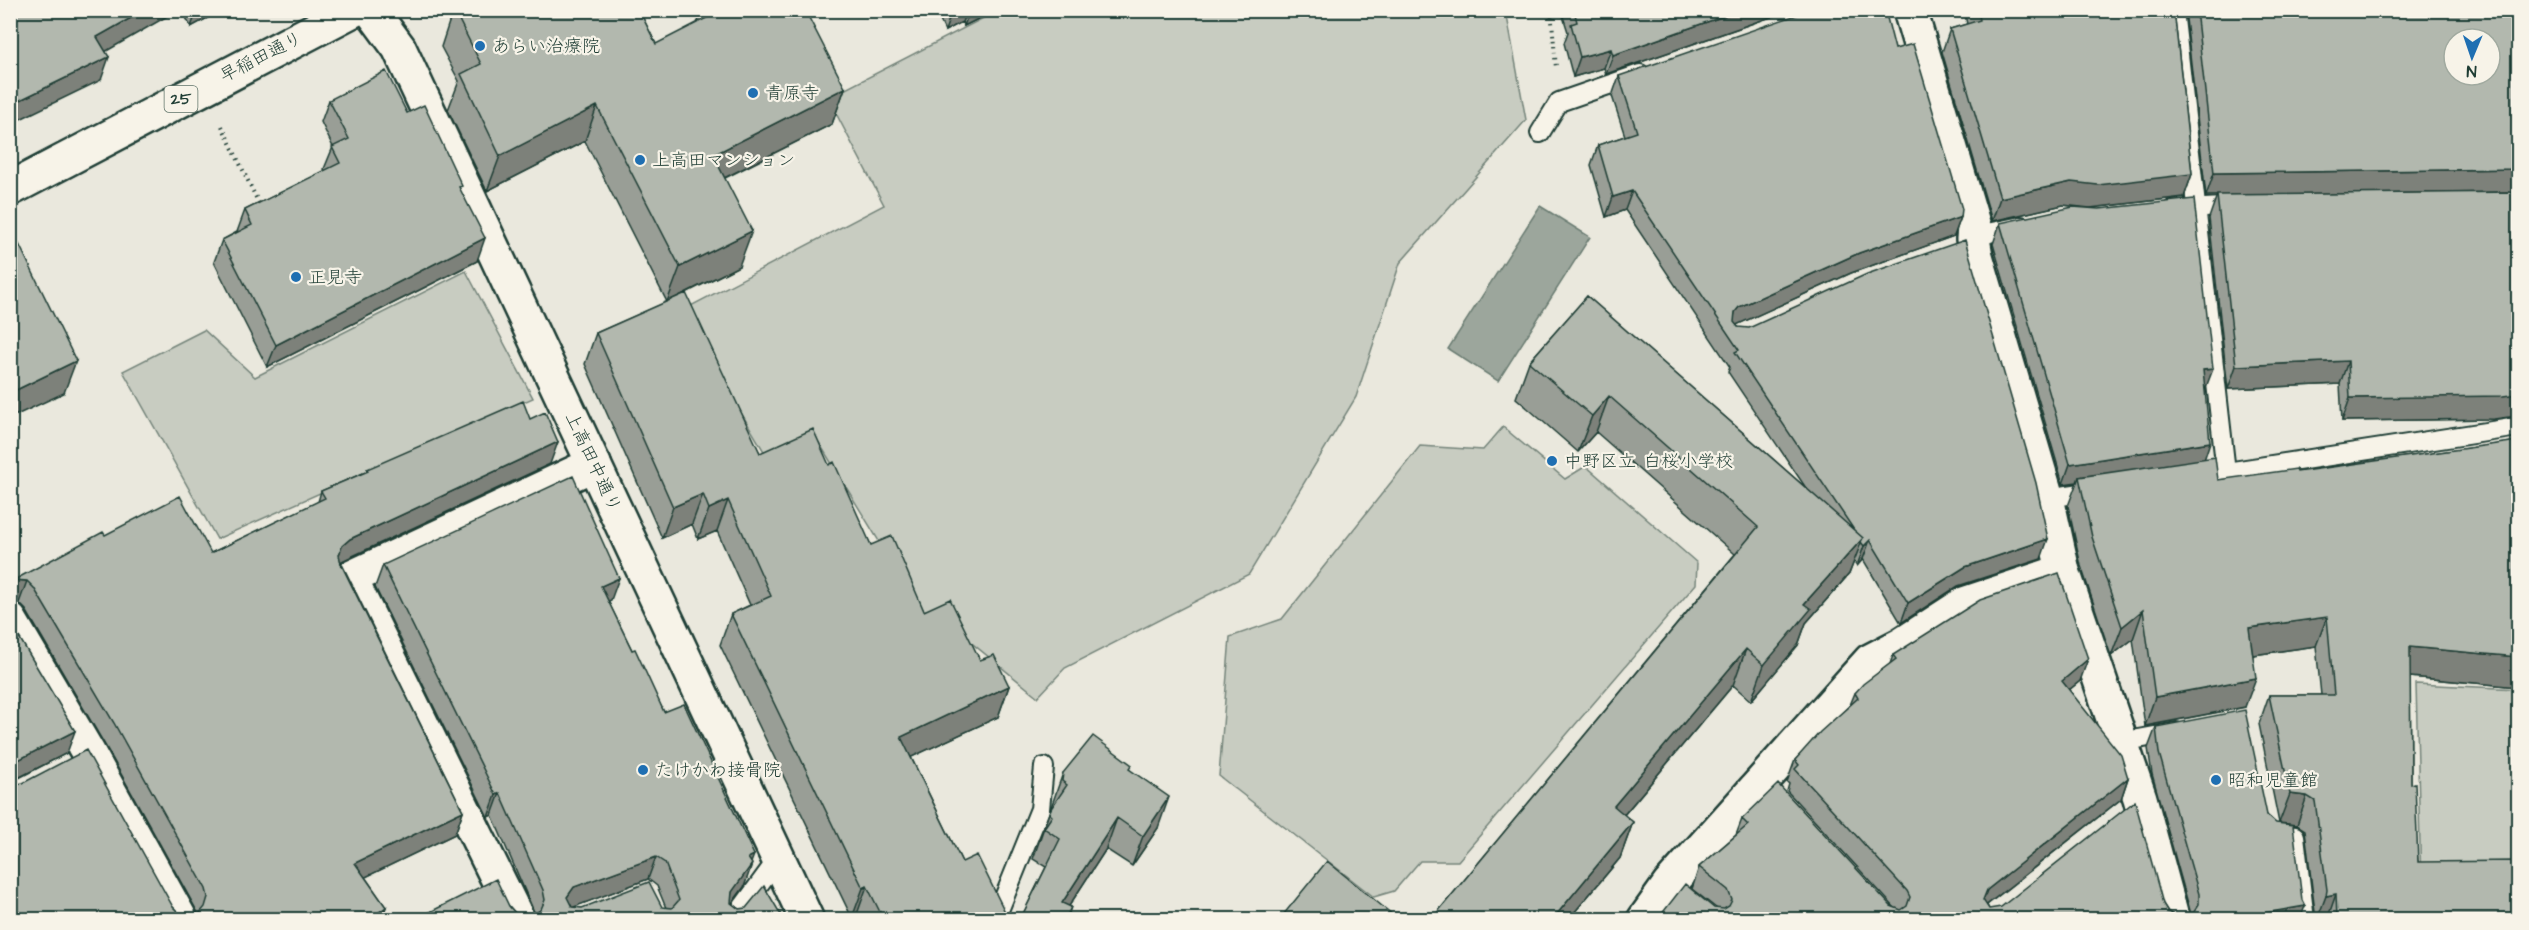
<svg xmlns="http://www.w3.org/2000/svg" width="2529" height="930" font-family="'Architects Daughter','Klee One',sans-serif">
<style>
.green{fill:#c8ccc1;stroke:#74847a;stroke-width:1.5}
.water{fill:#9ca69c;stroke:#6a7c72;stroke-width:1.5}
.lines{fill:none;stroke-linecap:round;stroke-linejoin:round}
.lane-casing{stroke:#1f3d34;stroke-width:22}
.street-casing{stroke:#1f3d34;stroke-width:38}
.secondary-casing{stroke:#1f3d34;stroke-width:38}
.primary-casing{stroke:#1f3d34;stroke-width:38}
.path{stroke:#1f3d34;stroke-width:4;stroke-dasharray:1.5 4.5;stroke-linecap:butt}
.lane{stroke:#f7f3e8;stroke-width:18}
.street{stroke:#f7f3e8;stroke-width:33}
.secondary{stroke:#f7f3e8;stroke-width:33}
.primary{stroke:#f7f3e8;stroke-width:33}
.wall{fill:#999e96;stroke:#1f3d34;stroke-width:1.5;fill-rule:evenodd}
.shaded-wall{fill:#7d817a;stroke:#1f3d34;stroke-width:1.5}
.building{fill:#b2b8ae;stroke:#1f3d34;stroke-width:1.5;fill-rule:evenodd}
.poi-dot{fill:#1f6fb2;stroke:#f7f3e8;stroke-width:2}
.labels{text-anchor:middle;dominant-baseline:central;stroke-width:4.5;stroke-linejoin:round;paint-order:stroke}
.shield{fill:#f7f3e8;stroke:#60746a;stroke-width:1.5}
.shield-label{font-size:16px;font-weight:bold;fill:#1f3d34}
.poi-label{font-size:18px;fill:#1f3d34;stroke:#f7f3e8;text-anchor:start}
.street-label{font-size:18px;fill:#1f3d34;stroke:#f7f3e8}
</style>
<rect width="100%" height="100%" fill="#eae8dd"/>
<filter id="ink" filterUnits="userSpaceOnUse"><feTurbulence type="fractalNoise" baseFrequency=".0167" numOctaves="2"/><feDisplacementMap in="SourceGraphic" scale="12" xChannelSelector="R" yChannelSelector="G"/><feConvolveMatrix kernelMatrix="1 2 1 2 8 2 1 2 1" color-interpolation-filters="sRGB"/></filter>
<g filter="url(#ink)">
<path class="green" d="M997,11H1506L1526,120L1400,263L1356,397L1249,574L1065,668L1038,697L942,619L919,607L815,436L769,460L681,311L884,205L828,98Z
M466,271L533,398L217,539L123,371L204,330L255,377Z
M1503,427L1565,479L1586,466L1697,563L1696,584L1458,861H1420L1394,891L1374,897L1219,776L1230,637L1282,619L1420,446L1483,450Z
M2416,684L2518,689V884L2421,886Z"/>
<path class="water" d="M1540,206L1590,237L1498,381L1448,349Z"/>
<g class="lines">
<defs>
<path id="lane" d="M2174,10L2226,472
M1540,133L1559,102L1640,74
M2172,210L2238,206
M1967,242L1992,232L2021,226
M2194,477L2518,427
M2047,498L2095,491
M2122,742L2176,732
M2270,833L2295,836L2305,920
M733,920L777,860
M995,920L1040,809L1044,767"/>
<path id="street" d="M1910,10L1974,227L1973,239L1976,256L2047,498L2063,571L2140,798L2173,920
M10,620L89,754L181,920
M518,920L350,578L594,464
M1644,920L1669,885L1870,661L1901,645L1964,604L2063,571"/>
<path id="secondary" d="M371,10L399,48L807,920"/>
<path id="primary" d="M10,189L353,10"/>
</defs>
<use href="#lane" class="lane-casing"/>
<use href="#street" class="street-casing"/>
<use href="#secondary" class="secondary-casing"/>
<use href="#primary" class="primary-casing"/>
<path class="path" d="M683,10L702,24
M1551,10L1556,68
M222,126L260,206"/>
<use href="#lane" class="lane"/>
<use href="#street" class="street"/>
<use href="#secondary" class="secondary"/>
<use href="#primary" class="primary"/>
</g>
<path class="wall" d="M182,10H222L191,27Z
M453,10H639L656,44L845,88L832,124L725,178L739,266L676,298L760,453L829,465L871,545L924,611L1009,686L998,717L911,757L962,862L1009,920H857L856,917L852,918L720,645L731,614L750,605L717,531L698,539L692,524L662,538L585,364L596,333L667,302L585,141L487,191L448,110L459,81L441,47Z
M935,10H996L964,26L962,22L945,31Z
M1561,10H1791L1606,74L1604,68L1573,77L1564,43L1568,32Z
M1964,10H2174L2192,174L2184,197L2090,208L2063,205L1992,221L1942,52L1950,29L1967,24Z
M2185,10H2518V416L2494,419L2342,421L2340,384L2228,389L2209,218L2217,195L2206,196Z
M1895,49L1961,217L1954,236L1851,273L1736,325L2041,559L1958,586L1901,623L1863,559L1857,566L1854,561L1849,574L1806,623L1798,645L1751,701L1733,685L1624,815L1633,822L1620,858L1568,920H1431L1735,554L1596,432L1578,452L1516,398L1529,362L1587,296L1806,488L1728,372L1730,367L1625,210L1606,217L1591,165L1598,145L1625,136L1612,96L1619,76Z
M329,100L407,113L460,189L477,261L267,367L214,262L222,240L237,232L245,210L325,171L324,169L333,147L321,122Z
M2000,223L2205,390L2204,458L2218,480L2297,472L2518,441V687L2410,677L2411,784L2418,862L2518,920H2316L2305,830L2297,825L2279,823L2259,724L2269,695H2321L2316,646L2253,655L2245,707L2145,726L2133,639L2111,656L2081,566L2068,506L2077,482L2063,484L1993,244Z
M550,464L341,562L463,811L455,834L365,877L386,907L381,920H10V622L67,753L13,781L173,907L180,914L189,916L198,914L197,911L105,745L26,610L19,603H10V591L105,535L211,553L318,502L321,491L366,472L367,469Z
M383,565L611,600L608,601L632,650L664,712L751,863L744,887L731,903L739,909L784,920H414L509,906L516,914L525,916L535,914L492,815L488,817L375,587ZM648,879L657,886L666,908H582L573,907Z
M1893,655L2080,681L2069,690L2128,778L2121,799L1987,905L1989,909L2163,904L2168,912L2177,917L2186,916L2191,914L2152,774L2148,748L2156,727L2267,815L2300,920H1657L1716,908L1692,889L1699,867L1736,835L1742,819L1891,906L1895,908L1787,791L1789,784L1787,782L1795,760L1850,705L1855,693L1890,664Z
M1130,770L1158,828L1132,866L1106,849L1069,906L1071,907L1067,920H1020L1046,867L1033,859L1063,773Z"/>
<path class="shaded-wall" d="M145,10H178L89,61L97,37Z
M197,10H222L191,27Z
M952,10H967L962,22L945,31Z
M970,10H996L964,26Z
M1741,10H1791L1606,74L1613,55Z
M1611,49L1604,68L1573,77L1580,57Z
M109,57L101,80L10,124V105Z
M845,88L832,124L700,190L713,155Z
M597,106L585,141L487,191L500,156Z
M2518,169V192L2206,196L2214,173Z
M2192,174L2184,197L2090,208L2063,205L1992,221L2000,198L2071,182Z
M1632,191L1625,210L1606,217L1613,197Z
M1961,217L1954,236L1851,273L1732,327L1735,312L1739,307L1859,253Z
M752,231L739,266L667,302L680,267Z
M485,238L477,261L267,367L276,345Z
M76,361L64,393L10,418V393Z
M2348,361L2340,384L2228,389L2236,366Z
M2213,369L2205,390H2195L2203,370Z
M2518,394V411L2517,416L2494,419L2342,421L2350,398Z
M1609,396L1596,432L1578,452L1592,416Z
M558,442L550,464L342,561L334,568L342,546L350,539Z
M2210,442L2203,463L2079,477L2077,482L2063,484L2070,464Z
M703,494L692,524L662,538L673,507Z
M728,500L717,531L698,539L709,509Z
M1863,538L1849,574L1806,623L1798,645L1751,701L1764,665L1804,604Z
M2048,539L2041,559L1958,586L1901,623L1908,603L1965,567Z
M1870,540L1863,559L1857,566L1864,546Z
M619,578L611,600L593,608L601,586Z
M14,580L27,581L19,603H10V591Z
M2143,610L2133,639L2111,656L2122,627Z
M2327,617L2316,646L2239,657L2249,628Z
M2410,647L2518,657V687L2400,676Z
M1746,649L1733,685L1601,842L1614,806Z
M2088,659L2080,681L2054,702L2062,681Z
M2256,678L2245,707L2145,726L2155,697Z
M1009,686L998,717L890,767L901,737Z
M75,731L67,753L10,782V766L12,763Z
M2128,778L2121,799L1979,911L1975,920L1987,890Z
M500,793L492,815L488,817L496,795Z
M2290,794L2307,796L2297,825L2279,823Z
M1169,797L1158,828L1132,866L1143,836Z
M463,811L455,834L347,886L355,863Z
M1117,818L1106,849L1060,920L1062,903Z
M1633,822L1620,858L1568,920H1552Z
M754,855L749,868L752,864L744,887L724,914L732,892L748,858Z
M656,857L648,879L566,910L567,897L574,887Z
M867,886L856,917L852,918L863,888Z
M2336,894L2327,920H2317L2326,896Z
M2305,906L2300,920H2225Z
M386,907L381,920H368Z"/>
<path class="building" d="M10,10H145L97,37L109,57L10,105Z
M454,10H639L656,44L722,10H805L845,88L713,155L752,231L680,267L597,106L500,156L461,74L481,64Z
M1574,10H1741L1613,55L1611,49L1580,57L1571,24L1577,22Z
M1811,10H1885L1895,49L1913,44L1962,209L1961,217L1859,253L1739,307L1735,312L1734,322L1738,327L1749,328L1867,274L1965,240L2036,483L2048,539L1965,567L1908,603L1870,540L1864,546L1861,542L1863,538L1854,530L1735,352L1739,350L1632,191L1613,197L1598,145L1637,132L1619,76Z
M1978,10H2174L2192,174L2098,185L2071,182L2000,198L1950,29L1980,20Z
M2196,10H2518V169L2214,173ZM2454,39H2490V75H2454Z
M386,71L407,113L424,105L462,186L459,187L485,238L276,345L222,240L252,225L245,210L340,163L332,147L349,139L329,100Z
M2518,192V394L2503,396L2350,398L2348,361L2236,366L2217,195Z
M2194,199L2213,369L2203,370L2210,442L2070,464L2000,223L2073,207L2099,209Z
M19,244L76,361L10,393V248Z
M686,293L760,453L813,429L829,465L834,462L871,545L892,536L924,611L950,599L980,660L994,655L1009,686L901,737L962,862L977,855L1009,920H884L867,886L863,888L731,614L771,596L728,500L709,509L703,494L673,507L596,333Z
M1587,296L1863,538L1804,604L1811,609L1764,665L1746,649L1614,806L1633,822L1552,920H1431L1758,527L1609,396L1592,416L1529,362Z
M523,401L530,419L545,412L558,442L350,539L342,546L339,555L341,564L463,811L355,863L386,907L368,920H10V780L17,784L23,783L86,750L173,907L180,914L189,916L199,914L205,907L208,897L206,889L114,723L34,588L27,581L14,580L103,532L105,535L180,496L211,553L325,498L321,491L368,471L367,469Z
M2518,441V657L2410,647L2411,784L2415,783L2418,862L2518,861V920H2337L2336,894L2326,896L2327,890L2315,801L2307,796L2290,794L2269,695H2334L2327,617L2249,628L2256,678L2155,697L2143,610L2122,627L2092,537L2079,477L2215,457L2218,480L2296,469L2297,472Z
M573,476L619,578L601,586L632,650L635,649L664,712L684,704L754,855L748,858L752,864L732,892L731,903L739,909L746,908L764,886L784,920H414L496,879L509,906L516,914L525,916L535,914L541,909L545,900L543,890L500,793L496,795L383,565ZM656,857L665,863L679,900L672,908L662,907L649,882L582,908L572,907L567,897L574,887Z
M2059,573L2088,659L2062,681L2121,755L2128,778L1987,890L1983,900L1989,909L2001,907L2135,801L2163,904L2168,912L2177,917L2186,916L2194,912L2199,904V894L2159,753L2156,727L2245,710L2267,815L2276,823L2293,825L2302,900L2305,906L2225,920H1657L1685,884L1714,908L1724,909L1729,906L1732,900L1728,890L1699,867L1748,825L1742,819L1778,784L1891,906L1901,910L1907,906L1910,897L1907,891L1795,769L1799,765L1795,760L1820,732L1858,698L1855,693L1863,684L1896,659L1893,655L1980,600Z
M10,622L75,731L12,763L10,766Z
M1093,736L1132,765L1129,769L1169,797L1143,836L1117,818L1062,903L1071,907L1065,920H1020L1060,839L1044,828L1052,816L1049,813L1052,807L1067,785L1062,781L1063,773Z
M1327,861L1399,920H1279Z"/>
</g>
<g class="poi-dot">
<circle cx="480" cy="46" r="6"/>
<circle cx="753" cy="93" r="6"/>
<circle cx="640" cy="160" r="6"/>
<circle cx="296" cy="277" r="6"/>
<circle cx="1552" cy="461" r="6"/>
<circle cx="643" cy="770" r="6"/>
<circle cx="2216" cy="780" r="6"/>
</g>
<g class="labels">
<rect class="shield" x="164.5" y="86" width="33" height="26" rx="4.5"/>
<g class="shield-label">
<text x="181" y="99">25</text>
</g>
<g class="poi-label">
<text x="492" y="46">あらい治療院</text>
<text x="765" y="93">青原寺</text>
<text x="652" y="160">上高田マンション</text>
<text x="308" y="277">正見寺</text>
<text x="1564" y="461">中野区立 白桜小学校</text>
<text x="655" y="770">たけかわ接骨院</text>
<text x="2228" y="780">昭和児童館</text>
</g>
<g class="street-label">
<text transform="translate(261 57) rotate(-27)">早稲田通り</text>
<text transform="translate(593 462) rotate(65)">上高田中通り</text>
</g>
</g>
<rect width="2529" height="930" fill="none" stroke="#f7f3e8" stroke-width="36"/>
<rect x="18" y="18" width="2493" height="894" fill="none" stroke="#1f3d34" stroke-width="2" filter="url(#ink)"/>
<g transform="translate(2472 57) rotate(182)"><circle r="28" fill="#f7f3e8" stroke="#a1aaa0" stroke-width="1.5"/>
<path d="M0-4.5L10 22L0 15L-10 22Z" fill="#1f6fb2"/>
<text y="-9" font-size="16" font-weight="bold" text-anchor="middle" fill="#1f3d34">N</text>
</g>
</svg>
